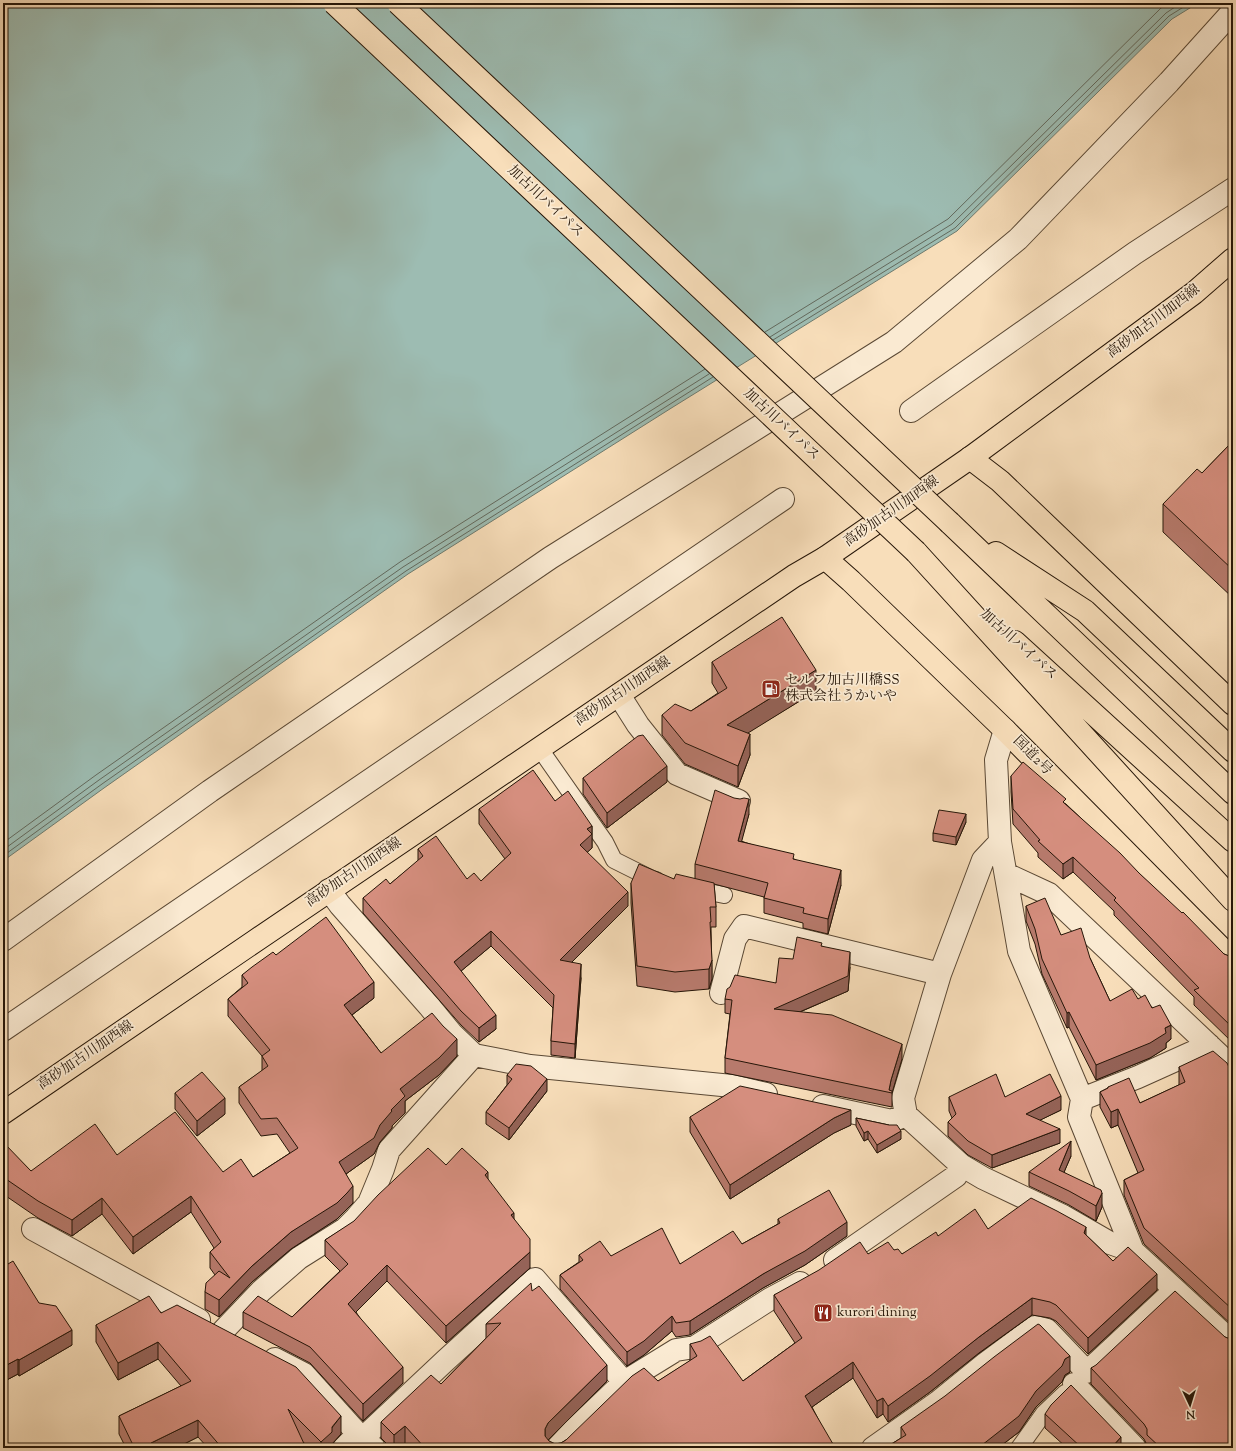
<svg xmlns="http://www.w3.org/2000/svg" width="1236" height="1451" font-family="'Sorts Mill Goudy','Noto Serif JP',serif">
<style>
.water{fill:#9dbcb2;stroke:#6d7a6e}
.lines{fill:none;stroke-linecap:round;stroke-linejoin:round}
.shore{stroke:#62695d;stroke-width:1}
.service-casing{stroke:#5a4834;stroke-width:18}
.minor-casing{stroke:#5a4834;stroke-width:24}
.primary-casing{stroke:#261608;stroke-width:24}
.trunk-casing{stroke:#261608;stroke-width:24}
.motorway-casing{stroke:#261608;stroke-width:24}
.service{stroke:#faead2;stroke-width:16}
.minor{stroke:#faead2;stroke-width:22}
.primary{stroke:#f8deba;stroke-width:22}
.trunk{stroke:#f8deba;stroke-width:22}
.motorway{stroke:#f8deba;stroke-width:22}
.motorway-bridge-casing{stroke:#261608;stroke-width:24;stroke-linecap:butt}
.motorway-bridge{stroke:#f8deba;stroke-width:22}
.wall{fill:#b77a6c;stroke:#261608}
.shaded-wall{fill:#956358;stroke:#261608}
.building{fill:#d58e7e;stroke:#261608}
.labels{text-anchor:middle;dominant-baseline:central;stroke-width:3.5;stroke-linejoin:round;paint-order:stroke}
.street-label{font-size:14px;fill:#261608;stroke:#faead2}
.poi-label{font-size:14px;fill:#261608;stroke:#faead2;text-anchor:start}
</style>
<rect width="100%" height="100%" fill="#f8deba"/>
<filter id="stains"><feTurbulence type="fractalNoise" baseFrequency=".005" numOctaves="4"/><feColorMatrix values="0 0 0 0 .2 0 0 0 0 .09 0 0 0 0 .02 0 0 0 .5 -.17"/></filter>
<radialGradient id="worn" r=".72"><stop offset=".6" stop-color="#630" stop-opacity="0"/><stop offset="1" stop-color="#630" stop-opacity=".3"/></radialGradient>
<path class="water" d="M3,3H1198L1172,19L957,231L673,407L408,574L104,788L3,861Z"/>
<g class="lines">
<path class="shore" d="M765,332L948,219L1161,8L1169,3
M770,337L952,224L1166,13L1181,3
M773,340L955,228L1169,16L1190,3
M3,843L96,775L400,562L705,369
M3,850L99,780L403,567L709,374
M3,856L102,784L406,571L713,377"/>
<defs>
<path id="service" d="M540,749L605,842L614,860L652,879L656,880
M694,889L724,895
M1019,1448L1044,1413L1065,1393"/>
<path id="minor" d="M911,411L1135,253L1233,189
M619,695L638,725L677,774L739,801
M1005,730L996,760L1000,842L1019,951L1082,1099L1079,1117L1133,1251L1233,1343
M1000,842L983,860L940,974L903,1098L906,1115L961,1165L983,1178L1063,1216L1110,1243L1133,1251
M1006,874L1049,894L1233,1068
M329,890L340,905L429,1006L452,1034L474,1055L530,1066L732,1086L766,1094
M3,940L210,791L550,558L894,342L1018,239L1169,82L1233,11
M721,993L735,939L744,926L940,974
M3,1030L783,499
M1082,1099L1138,1077L1209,1045
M823,1106L892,1121L906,1115
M33,1229L199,1320
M835,1260L956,1176L961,1165
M222,1332L261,1291L299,1258L345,1229L356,1218L369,1203L383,1169L389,1150L474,1055
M275,1359L304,1374L358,1434L374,1448
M1074,1384L1135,1448
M363,1438L446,1360L535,1279L624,1382
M344,1448L358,1434
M557,1448L573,1431L624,1382L676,1350L695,1347L770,1299L800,1283
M873,1448L938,1402L986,1363L1035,1327L1047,1330L1087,1372L1175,1290"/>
<path id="primary" d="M3,1113C266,933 530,754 794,576L825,558L970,458L1194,293L1233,259"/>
<path id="trunk" d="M970,458L1000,481L1233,704
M825,558L851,581L1005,730L1233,960"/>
<path id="motorway" d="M950,523L1233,793
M916,552L1233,900
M996,553L1085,611L1233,751
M1015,642L1233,841"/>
</defs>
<use href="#service" class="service-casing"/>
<use href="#minor" class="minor-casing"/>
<use href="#primary" class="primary-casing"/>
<use href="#trunk" class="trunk-casing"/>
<use href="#motorway" class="motorway-casing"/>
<use href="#service" class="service"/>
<use href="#minor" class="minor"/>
<use href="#primary" class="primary"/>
<use href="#trunk" class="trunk"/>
<use href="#motorway" class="motorway"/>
<defs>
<path id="motorway-bridge" d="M334,3L916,552
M398,3L950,523"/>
</defs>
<use href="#motorway-bridge" class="motorway-bridge-casing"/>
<use href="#motorway-bridge" class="motorway-bridge"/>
</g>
<path class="wall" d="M1233,441V598L1163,532V504L1202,473Z
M712,662L816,691L747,733L750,755L738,787L685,764L662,735V715L691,711L718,693L712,683Z
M1011,776L1066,804L1224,954L1233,958V1043L1194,1005V997L1114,915V911L1073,872L1063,879L1038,857V853L1013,824L1011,792Z
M583,778L667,782L607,828L583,794Z
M555,801L592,826V848L587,852L628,906L572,962L581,978L575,1058L551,1055V1041L553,1008L491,946L461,971L496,1029L479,1042L461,1025L363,913V898L390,884L418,861V849L467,879L481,881L505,859L479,824V809Z
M749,814L741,841L794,859L841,885L828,934L803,928V923L764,913V897L714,884L716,907V927H711L712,979L709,989L675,992L637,986L631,903V883L674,879H695V864Z
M966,822L956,845L933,841V833Z
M1026,906L1061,935L1090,958L1110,1001L1138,999L1152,1008L1171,1039L1166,1043V1048L1150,1058L1096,1080L1069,1027L1067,1028L1042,974L1035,944L1026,921Z
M822,946L850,967L848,991L800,1012L902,1059L892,1092V1107L725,1073V1058L730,1014L725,1013V999L776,983L793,959Z
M276,955L374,998L352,1015L381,1053L457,1056L439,1075L405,1101V1113L392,1126V1128L380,1142L374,1154L346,1174L353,1203L337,1219L291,1249L252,1282L219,1317L205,1309V1292L215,1275L210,1268V1252L214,1248L191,1212L133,1254L102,1214L72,1236L38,1218L3,1194V1144L31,1171L117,1155L253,1177L290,1153L277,1134L261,1136L239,1103V1087L262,1071V1056L228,1016V999L242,987V975Z
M1179,1067L1233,1075V1326L1144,1244L1124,1195V1180L1138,1173L1118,1125L1111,1128L1100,1107V1092L1108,1088V1087L1140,1103L1179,1085Z
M507,1075L547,1091L509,1140L486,1124V1112L507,1085Z
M175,1093L225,1114L197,1136L175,1109Z
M949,1097H1005L1061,1110L1040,1120L1060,1143L992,1168L968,1155L948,1136V1122L952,1118L949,1111Z
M690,1117L851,1125L834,1133L730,1199L690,1132Z
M856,1118L889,1125L901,1139L877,1153L868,1139L864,1141L856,1126Z
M1071,1156L1064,1172L1102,1207L1096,1221L1069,1205L1029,1186V1172Z
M446,1165L488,1180L514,1220L530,1268L446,1343L387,1281L356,1312L403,1383L363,1421L310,1363L243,1328V1312L292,1317L340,1271L325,1256V1240Z
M778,1219L847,1236L805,1265L763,1288L690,1335L676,1337L672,1331L644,1355L627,1366L560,1289V1275L579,1262V1255L611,1256L680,1264L742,1244L778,1224Z
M988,1229L1086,1235L1113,1261L1157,1290L1088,1354L1056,1321L1050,1318L1032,1315L979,1353L930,1392L888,1422L883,1414L877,1418L853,1378L812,1407L833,1448H410L405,1443L399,1448H391L381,1438V1422L441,1384L486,1338V1324L532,1291L607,1381L548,1440L549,1441L555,1444L561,1443L690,1361V1344L743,1381L795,1343L774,1311V1295L868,1254L894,1250L902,1254L938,1236Z
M3,1267L39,1303L72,1345L19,1376L18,1374L3,1382Z
M161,1313L341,1434L332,1444V1448H310L303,1442L306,1448H208L198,1437L176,1448H126L119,1434V1416L181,1386L158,1359L118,1380L96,1342V1325Z
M1225,1337L1230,1339L1233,1448H1147V1445L1144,1439L1091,1384V1368Z
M1070,1372L1065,1375L1062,1382L1036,1407L1019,1432L998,1448H885L901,1438V1427Z
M1045,1414L1121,1448H1067L1045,1428Z"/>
<path class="shaded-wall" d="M816,670V691L727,746V725Z
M750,734V755L738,787V766Z
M667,766V782L607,828V813Z
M749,799V814L738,855V841Z
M966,814V822L956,845V837Z
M592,826V848L580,859V845L587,829Z
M1073,857V872L1063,879V864Z
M841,870V885L828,934V919Z
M628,892V906L560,974V960Z
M491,931V946L454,977V962Z
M850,952V967L848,991L774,1023V1009Z
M712,960V979L709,989V969Z
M581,964V978L575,1058V1044Z
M374,982V998L344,1021V1005Z
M1069,1012V1027L1067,1028V1013Z
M496,1015V1029L479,1042V1028Z
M1171,1025V1039L1166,1043V1048L1150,1058L1096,1080V1065Z
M457,1039V1056L439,1075L405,1101V1113L392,1126V1128L380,1142L374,1154L339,1179V1162L380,1125L391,1110L400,1089Z
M902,1044V1059L892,1093L889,1090L891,1080Z
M547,1079V1091L509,1140V1128Z
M1061,1096V1110L1026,1127V1114Z
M225,1098V1114L197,1136V1121Z
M1118,1109V1125L1111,1128V1112Z
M851,1110V1125L834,1133L730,1199V1185L834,1118Z
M1060,1129V1143L992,1168V1155Z
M868,1131V1139L864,1141V1133Z
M901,1131V1139L877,1153V1145Z
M1071,1141V1156L1059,1184V1170Z
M488,1172V1188L485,1175Z
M353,1186V1203L337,1219L291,1249L252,1282L219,1317V1300L252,1266L291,1232Z
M1102,1193V1207L1096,1221V1206Z
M191,1196V1212L133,1254V1237Z
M102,1198V1214L72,1236V1220Z
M514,1213V1229L511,1215Z
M847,1222V1236L805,1265L763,1288L690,1335V1321L763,1274Z
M1086,1227V1244L1084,1233Z
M530,1252V1268L446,1343V1326Z
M387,1265V1281L348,1320V1304Z
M1157,1274V1290L1088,1354V1338Z
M1032,1298V1315L979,1353L930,1392L888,1422V1406L979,1337Z
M672,1316V1331L644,1355L627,1366V1352Z
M72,1330V1345L19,1376V1360Z
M158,1342V1359L118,1380V1363Z
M1070,1356V1372L1065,1375L1062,1382L1036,1407L1019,1432L998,1448H982V1445L1036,1391L1065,1359Z
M18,1359V1374L3,1382V1367Z
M853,1362V1378L805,1412V1396Z
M607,1365V1381L548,1440L545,1446V1429L548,1423Z
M403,1367V1383L363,1421V1404Z
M883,1398V1414L877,1418V1401Z
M341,1416V1434L332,1444V1448H321V1442Z
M198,1420V1437L176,1448H151V1443Z
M405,1426V1443L399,1448H394V1435Z
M1121,1437V1448H1111Z
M833,1444V1448H825Z"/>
<path class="building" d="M1233,441V570L1163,504L1197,469L1202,473Z
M782,617L816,670L727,725L750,734L738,766L685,743L662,715L675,704L691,711L727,688L712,662Z
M643,735L667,766L607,813L583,778L638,736Z
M1023,762L1066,799L1063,802L1120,853L1139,873L1182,913L1183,912L1224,954L1232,957L1233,958V1028L1194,990L1199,988L1114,900L1116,898L1073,857L1063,864L1038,841L1040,840L1013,809L1011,776Z
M533,770L555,801L568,791L592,826L587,829L592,834L580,845L628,892L560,960L581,964L575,1044L551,1041L554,995L491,931L454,962L496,1015L479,1028L461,1011L363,898L386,879L390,884L423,856L418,849L436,836L467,879L474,873L481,881L511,853L479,809Z
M715,790L734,798L740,799L744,798L749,799L738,841L794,854L793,859L841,870L828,919L803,913L804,908L764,898L768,883L695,864Z
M939,810L966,814L956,837L933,833Z
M639,864L674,879L676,874L714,883L716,907H710L711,922H710L712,960L709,969L675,972L637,966L631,883Z
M1045,898L1061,935L1081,928L1090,958L1110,1001L1132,989L1138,999L1145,995L1152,1008L1160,1005L1171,1025L1165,1028L1166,1033L1150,1043L1096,1065L1069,1012L1067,1013L1042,959L1035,929L1026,906Z
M326,917L374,982L344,1005L381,1053L432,1013L443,1026L457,1039L439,1058L400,1089L405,1096L391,1110L392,1111L380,1125L374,1138L339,1162L353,1186L347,1193L337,1203L291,1232L252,1266L219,1300L205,1292L206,1283L219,1271L230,1278L210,1252L221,1242L191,1196L133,1237L102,1198L72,1220L38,1201L3,1177V1144L4,1143L31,1171L95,1124L117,1155L175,1112L223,1172L241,1159L253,1177L298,1148L277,1118L261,1119L239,1087L268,1066L262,1056L270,1050L228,999L248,983L242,975L252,967L273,952L276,955Z
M797,937L822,943L821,946L850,952L848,976L774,1009L832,1015L902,1044L891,1080L889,1090L892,1091V1093L725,1058L732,1000L725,999L727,989L730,987L735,975L776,983L779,958L793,959Z
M1213,1051L1227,1063L1233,1075V1310L1144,1228L1124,1180L1144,1170L1118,1109L1111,1112L1100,1092L1108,1088V1087L1129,1078L1140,1103L1185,1082L1179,1067Z
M516,1064L531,1066L547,1079L509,1128L486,1112L512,1079L507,1075Z
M202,1072L225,1098L197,1121L175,1093Z
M996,1074L1005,1097L1050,1074L1061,1096L1026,1114L1060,1129L992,1155L968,1141L948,1122L956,1114L949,1097Z
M740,1086L851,1110L834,1118L730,1185L690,1117Z
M856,1118L889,1125H897L901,1131L877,1145L868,1131L864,1133Z
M1071,1141L1059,1170L1101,1190L1102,1193L1096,1206L1069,1191L1029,1172Z
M428,1148L446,1165L462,1148L488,1172L485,1175L514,1213L511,1215L530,1239V1252L446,1326L387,1265L348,1304L403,1367L363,1404L310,1347L243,1312L258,1296L292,1317L348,1264L325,1240L354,1221L378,1195Z
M829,1190L847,1222L805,1251L763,1274L690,1321L676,1323L672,1316L644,1341L627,1352L560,1275L583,1260L579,1255L600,1241L611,1256L662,1228L680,1264L733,1231L742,1244L780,1223L778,1219Z
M1031,1198L1057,1211L1086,1227L1084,1233L1113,1261L1128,1247L1157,1274L1088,1338L1056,1305L1050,1302L1032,1298L979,1337L930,1376L888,1406L883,1398L877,1401L853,1362L805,1396L833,1444L825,1448H425L405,1426L394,1435L381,1422L431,1375L441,1384L501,1323L486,1324L531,1283L532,1291L539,1286L607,1365L548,1423L545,1429V1436L549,1441L555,1444L561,1443L566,1440L632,1376L644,1368L658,1381L697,1356L690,1344L701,1341L710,1336L743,1381L802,1338L774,1295L819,1270L860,1242L868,1254L888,1242L894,1250L898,1249L902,1254L936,1232L938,1236L975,1209L988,1229Z
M13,1261L39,1303L56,1306L72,1330L19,1360L18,1359L3,1367V1267Z
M1175,1291L1225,1337L1230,1339H1233V1448H1161L1147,1435V1429L1144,1424L1091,1368L1096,1365Z
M149,1296L161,1313L177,1305L296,1367L341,1416L332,1427V1432L321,1442L288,1409L306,1448H222L198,1420L151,1443L154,1448H128L133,1445L119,1416L191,1381L158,1342L118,1363L96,1325Z
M1038,1324L1040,1325L1070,1356L1065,1359L1062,1366L1036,1391L1019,1416L982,1445L985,1448H885L906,1435L901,1427L945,1396L994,1357Z
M1071,1385L1121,1437L1111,1448H1082L1045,1414L1051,1405Z"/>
<defs>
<symbol id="fuel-square" viewBox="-11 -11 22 22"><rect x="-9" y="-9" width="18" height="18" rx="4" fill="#8f2418" stroke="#faead2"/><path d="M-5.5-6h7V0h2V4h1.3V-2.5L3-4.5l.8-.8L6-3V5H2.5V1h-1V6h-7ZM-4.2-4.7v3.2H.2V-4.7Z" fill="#fff"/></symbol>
<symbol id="restaurant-square" viewBox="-11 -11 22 22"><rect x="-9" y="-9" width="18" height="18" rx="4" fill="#8f2418" stroke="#faead2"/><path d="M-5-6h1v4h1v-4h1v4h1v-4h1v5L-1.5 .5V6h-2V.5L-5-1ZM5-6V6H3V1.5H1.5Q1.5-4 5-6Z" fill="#fff"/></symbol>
</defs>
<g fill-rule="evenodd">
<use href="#fuel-square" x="760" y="678" width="22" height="22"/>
<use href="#restaurant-square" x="812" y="1302" width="22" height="22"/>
</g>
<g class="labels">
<g class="street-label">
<text transform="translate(545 202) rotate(43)">加古川バイパス</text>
<text transform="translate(1154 322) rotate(-37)">高砂加古川加西線</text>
<text transform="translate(781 425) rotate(43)">加古川バイパス</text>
<text transform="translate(892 512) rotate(-35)">高砂加古川加西線</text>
<text transform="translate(1018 645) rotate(42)">加古川バイパス</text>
<text transform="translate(623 692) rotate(-34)">高砂加古川加西線</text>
<text transform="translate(1032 756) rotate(45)">国道2号</text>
<text transform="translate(354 873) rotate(-34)">高砂加古川加西線</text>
<text transform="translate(86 1056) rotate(-34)">高砂加古川加西線</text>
</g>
<g class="poi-label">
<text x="785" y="681">セルフ加古川橋SS<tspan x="785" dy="16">株式会社うかいや</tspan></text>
<text x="837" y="1313">kurori dining</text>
</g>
</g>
<rect width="1236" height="1451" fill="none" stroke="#f8deba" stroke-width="16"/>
<rect x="4" y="4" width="1228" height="1443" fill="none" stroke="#261608" stroke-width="2"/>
<rect x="8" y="8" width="1220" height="1435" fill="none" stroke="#261608"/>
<g transform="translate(1190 1405) rotate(176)" stroke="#faead2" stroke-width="3" paint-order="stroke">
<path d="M0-3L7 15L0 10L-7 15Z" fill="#261608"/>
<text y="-6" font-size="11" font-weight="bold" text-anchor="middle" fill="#261608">N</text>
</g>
<rect width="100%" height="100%" filter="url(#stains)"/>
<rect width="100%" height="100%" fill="url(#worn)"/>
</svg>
